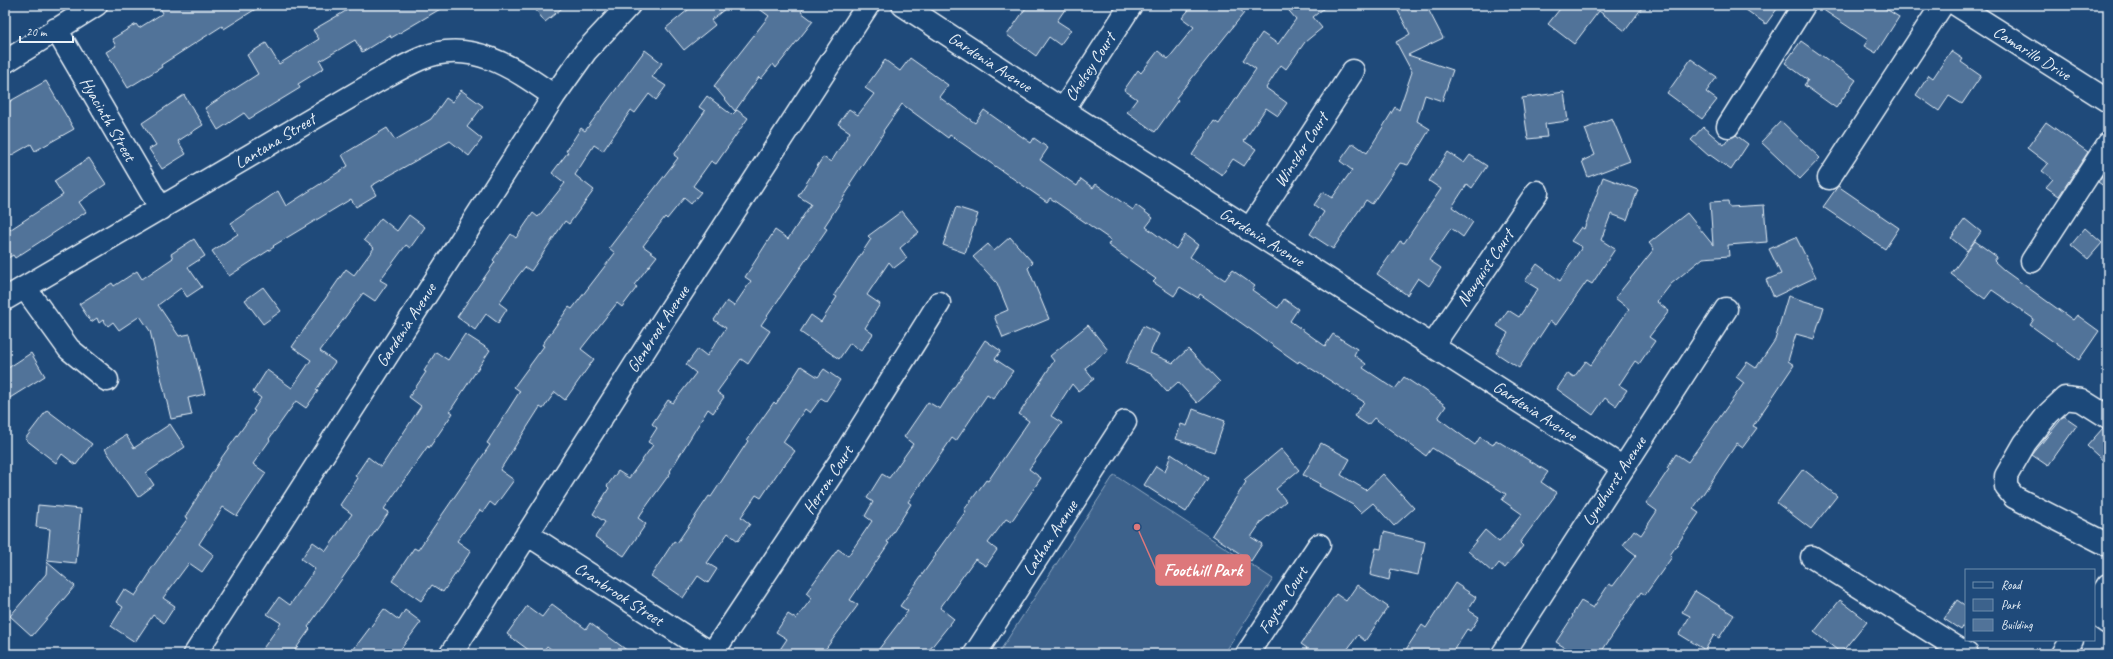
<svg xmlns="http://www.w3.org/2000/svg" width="2113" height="659" font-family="Caveat,sans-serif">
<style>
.green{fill:#3c628c;stroke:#92aac2}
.building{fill:#517399;stroke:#e8f1f8}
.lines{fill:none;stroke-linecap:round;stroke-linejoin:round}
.minor-casing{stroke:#e8f1f8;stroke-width:25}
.minor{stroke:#1f4a7a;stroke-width:22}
.labels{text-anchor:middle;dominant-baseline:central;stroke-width:3;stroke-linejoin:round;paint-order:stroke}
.street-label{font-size:17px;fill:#e8f1f8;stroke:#1f4a7a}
.leader{fill:none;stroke:#dd787b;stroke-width:1.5}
.callout-dot{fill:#dd787b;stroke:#1f4a7a;stroke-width:1.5}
.callout{fill:#dd787b;stroke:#dd787b;stroke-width:1.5}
.callout-label{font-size:18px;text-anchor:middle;font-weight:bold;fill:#fff}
</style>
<rect width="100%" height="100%" fill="#1f4a7a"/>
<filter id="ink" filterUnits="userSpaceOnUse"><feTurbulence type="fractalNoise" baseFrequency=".025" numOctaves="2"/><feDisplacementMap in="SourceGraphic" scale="8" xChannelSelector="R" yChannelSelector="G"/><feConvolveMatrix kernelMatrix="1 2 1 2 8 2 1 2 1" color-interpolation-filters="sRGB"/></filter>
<g filter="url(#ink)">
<path class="green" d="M1114,475L1273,579L1224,654H998Z"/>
<path class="building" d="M158,5H262L224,29L222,26L161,65L162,67L128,88L106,52L116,46L112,39L136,24L139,28L163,13Z
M356,5H447L391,38L390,35L362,52L355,40L320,61L324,68L298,84L300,88L249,119L244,113L218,130L205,108L258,74L247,55L266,43L279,64L319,39L313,30Z
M532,5H566L545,22Z
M694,5H730L711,20L715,25L684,50L666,28Z
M754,5H806L801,12L813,21L776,68L773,64L761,79L759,77L735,111L714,86L769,16Z
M1028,5H1068L1057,21L1071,30L1060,45L1049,37L1036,56L1007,35Z
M1193,5H1233L1244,13L1176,98L1178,100L1155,132L1127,112L1137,99L1124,90L1138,70L1141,73L1158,51L1168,59L1194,27L1182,18Z
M1284,5H1328L1313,17L1322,28L1305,42L1286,69L1281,65L1266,88L1287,103L1278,116L1266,108L1244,141L1256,149L1244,166L1233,159L1222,175L1192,155L1214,121L1219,124L1256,69L1243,60L1262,33L1278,44L1296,19Z
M1395,5H1426L1443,38L1408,55L1453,70L1442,101L1425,95L1417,121L1430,129L1408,165L1400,163L1372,204L1366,200L1333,249L1310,234L1324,212L1314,205L1323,192L1332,198L1352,170L1340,161L1353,143L1367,153L1395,107L1399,110L1412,72L1396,42L1410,34Z
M1563,5H1644L1625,31L1599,11L1574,44L1548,24Z
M1739,5H1780L1766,24Z
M1816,5H1880L1899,17L1876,53L1864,46L1868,40Z
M1801,41L1856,80L1836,108L1804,85L1808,80L1785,63Z
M645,50L662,63L652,77L666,86L656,100L649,94L635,113L631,110L603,151L594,145L575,175L594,190L569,224L565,221L531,271L525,267L517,277L499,303L507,309L498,323L486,314L475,330L457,317L495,262L493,260L511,234L516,238L533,213L538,217L565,183L552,173L568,152L566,151L581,128L585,131Z
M1951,51L1963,59L1961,62L1981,76L1962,104L1949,96L1939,111L1916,95L1929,75L1933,78Z
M910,58L948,85L939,97L975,123L984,110L1031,143L1034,138L1048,148L1040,160L1077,186L1081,179L1093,188L1096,184L1133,210L1136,205L1153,218L1146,227L1176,249L1185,235L1198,245L1190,257L1225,280L1232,270L1255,286L1252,290L1278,308L1284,299L1298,309L1290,321L1325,346L1333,334L1357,349L1354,355L1366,364L1363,368L1395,389L1404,377L1434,397L1446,406L1438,418L1475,445L1480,437L1493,445L1496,440L1548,472L1541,482L1557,493L1520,543L1523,546L1505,568L1499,563L1492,572L1468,551L1485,530L1499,542L1522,514L1502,500L1506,494L1432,448L1426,456L1374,418L1368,425L1354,416L1364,402L1299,361L1298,363L1200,294L1198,298L1180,287L1174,296L1153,282L1156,279L1108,245L1111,240L1050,198L1047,202L950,135L948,138L902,104L883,131L884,132L849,185L851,186L824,227L827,229L761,325L770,331L748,364L741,359L717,392L724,397L713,413L708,409L670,471L671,472L638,518L646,524L624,556L595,537L605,522L593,514L609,488L607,486L618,471L629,478L653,445L648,442L657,428L652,424L668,400L673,403L696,373L686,365L698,349L707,356L726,328L714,320L727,301L734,306L751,281L745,277L775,230L788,239L811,204L798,196L823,157L831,162L850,132L838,124L849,109L858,115L874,94L865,88L885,60L900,71Z
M1691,59L1717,77L1706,92L1717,100L1702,119L1667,93Z
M46,81L74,129L35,151L31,144L5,159V104Z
M461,90L483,106L467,127L482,139L469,156L450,141L371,186L376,195L356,207L351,199L273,246L274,247L229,276L212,251L238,234L231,223L278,191L286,206L348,166L342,155L387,128L395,140L431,119L446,98L452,102Z
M1564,92L1568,121L1545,124L1547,137L1528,139L1522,98Z
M184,95L203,125L178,141L186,154L162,169L149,149L156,145L142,123Z
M707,96L732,115L737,110L748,118L716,164L711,161L693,186L701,192L691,204L684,198L667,219L665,217L643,246L657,256L634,285L637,287L622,307L617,303L581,349L594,359L565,400L555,392L543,409L540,407L500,470L514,480L495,506L490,502L483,512L480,510L457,541L471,551L443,592L432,585L421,601L392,581L414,548L418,550L490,445L487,443L520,391L514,387L544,346L542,345L569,307L572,309L615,253L609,248L678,158L674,155L705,111L699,107Z
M1612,118L1630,161L1588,177L1582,161L1595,155L1585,129Z
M1781,121L1820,158L1800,179L1761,142Z
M2046,122L2088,152L2059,196L2046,187L2053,179L2042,171L2048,164L2027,148Z
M1703,127L1724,145L1729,138L1736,135L1748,144L1731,170L1710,155L1709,156L1691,140Z
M1448,152L1464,163L1470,155L1487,166L1472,188L1467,184L1452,207L1473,222L1463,237L1451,228L1429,260L1441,268L1429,286L1418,278L1407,295L1377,274L1400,241L1404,243L1441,189L1429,181Z
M89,158L106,184L79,202L86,212L15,258L13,255L5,260V233L63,195L54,181Z
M2108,167V189L2098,182Z
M1603,177L1638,190L1627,220L1611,214L1601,240L1615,249L1592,284L1587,281L1556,325L1550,321L1519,368L1496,353L1508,333L1497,326L1508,310L1519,317L1538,289L1525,281L1537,264L1560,281L1582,247L1571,241L1581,227L1584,229Z
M1838,186L1899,228L1885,249L1823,207Z
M1728,201L1729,207L1764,205L1767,242L1728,245L1729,256L1703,258L1671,284L1657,302L1669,311L1649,337L1655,341L1639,364L1635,361L1619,385L1627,390L1616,406L1605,398L1593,415L1557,389L1568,373L1574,377L1586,361L1591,365L1629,309L1615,298L1654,249L1649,243L1687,213L1713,245L1710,202Z
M956,207L978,214L965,253L943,245Z
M902,211L919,232L900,248L907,258L894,268L889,262L867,295L880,304L865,328L873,334L861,351L850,343L839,359L800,332L811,315L821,322L837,297L834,295L871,239L868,236Z
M409,215L425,227L410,248L406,245L380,280L387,284L375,301L363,293L320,351L335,362L316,390L318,391L306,408L296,401L269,439L270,440L253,464L266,473L237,516L223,507L199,544L214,555L202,572L189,563L163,598L175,606L164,623L153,615L135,642L111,626L123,607L116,602L124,589L135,596L150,573L149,572L188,518L185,517L222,457L255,411L253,410L261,398L253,392L267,370L292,388L311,360L292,347L346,269L354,275L374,248L364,240L381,218L397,231Z
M1965,219L1981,232L1967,251L1951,238Z
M2085,228L2102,243L2088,259L2071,245Z
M1010,237L1033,263L1028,268L1049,319L1003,338L994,316L1008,310L997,283L973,257L988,244L994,251Z
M1796,237L1816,277L1774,297L1766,280L1781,274L1769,249Z
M194,239L205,256L188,267L202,287L187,297L181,288L158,305L179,336L190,334L205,394L188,398L192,415L171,419L150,331L140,316L119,330L113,322L108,326L103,320L99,323L97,318L91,322L79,304L112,283L114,286L137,271L142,279L173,258L171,254Z
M1975,241L1997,257L1994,261L2005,271L2073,320L2077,315L2099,331L2079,360L2030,325L2034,319L1992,290L1985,299L1951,274Z
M263,287L281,311L263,324L245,300Z
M1788,296L1824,307L1814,339L1796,334L1788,361L1794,365L1753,426L1757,428L1743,447L1737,443L1693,509L1699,513L1670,555L1672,557L1645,595L1641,592L1600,654H1575L1556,642L1573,616L1572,615L1581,601L1593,608L1609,584L1613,586L1636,555L1623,545L1634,530L1641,535L1657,511L1646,503L1669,469L1667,468L1676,454L1688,462L1744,383L1736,377L1747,362L1756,368L1775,340Z
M1088,325L1108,350L1085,368L1094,379L1078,391L1072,384L1051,416L1062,423L1029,469L1041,478L1011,522L1006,519L988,543L997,550L986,566L975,559L940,608L954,619L926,654H875L908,611L900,606L936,555L935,554L966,511L964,510L986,480L988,481L1029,421L1019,414L1054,361L1050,356Z
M1143,326L1159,334L1150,353L1173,363L1188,349L1220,382L1197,403L1178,382L1167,392L1151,374L1126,363Z
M465,334L490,350L450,411L453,413L429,448L428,446L384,509L389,512L308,627L310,629L292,654H259L281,623L267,614L279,597L290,605L315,569L301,559L313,542L326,551L352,514L340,505L358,478L355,476L368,457L381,467L421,406L409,397L426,372L424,371L436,352L448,360Z
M985,340L1001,351L995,359L1013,371L993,399L987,395L956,441L952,438L908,502L911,504L887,542L889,543L850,600L858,605L822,654H777L787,639L776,632L788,614L796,619L812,598L806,593L838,549L848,556L872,521L865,516L873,502L867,498L882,474L889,478L913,444L904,437L928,402L940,409Z
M31,353L45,376L5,401V370Z
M801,366L818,377L824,369L840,380L826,401L821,398L810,413L805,409L783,442L795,451L784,466L783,465L761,498L756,495L741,517L750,524L738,541L728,533L707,563L717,569L708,583L698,576L683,598L651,576L674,541L677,543L709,496L711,497L748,441L747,440L774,402L776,404Z
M1193,409L1225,421L1214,452L1176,439L1181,424L1187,426Z
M47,410L92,444L76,465L62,454L56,463L25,439Z
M2064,416L2077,425L2048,466L2032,455Z
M170,424L185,447L146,473L154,485L138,497L105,449L126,435L134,448Z
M2103,428L2108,429V465L2087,446Z
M1321,443L1350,459L1341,475L1366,490L1383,474L1414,508L1394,526L1373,503L1361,513L1353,505L1319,486L1320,484L1303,475Z
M1281,449L1299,470L1276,489L1286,501L1262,521L1251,537L1262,544L1251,561L1212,535L1246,482L1244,480Z
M1171,454L1208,478L1186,512L1144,485L1156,466L1165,472Z
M1803,469L1837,496L1811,529L1777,503Z
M38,505L81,509L76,563L47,560L50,529L36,527Z
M1384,532L1425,542L1418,575L1391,569L1389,580L1370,575L1376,548L1381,549Z
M47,562L75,586L32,636L10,616L46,574Z
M1455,583L1476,597L1468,610L1479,617L1470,631L1467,629L1451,654H1403L1422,625L1426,628Z
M1357,585L1388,607L1365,641L1358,635L1344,654H1302L1307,648L1301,644L1336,594L1346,601Z
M1695,591L1734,615L1719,638L1714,635L1705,650L1679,634L1690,616L1682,612Z
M1840,600L1867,621L1841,653L1814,632Z
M1957,600L1966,606V622L1961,630L1944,619Z
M552,604L586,629L590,623L632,654H557L547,646L541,654H534L507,634L527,606L542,617Z
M384,609L399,620L405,610L421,622L397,654H350Z"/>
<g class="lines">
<defs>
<path id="minor" d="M903,5L1063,110L1622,467
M1957,5L2108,101
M56,29L161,209
M5,62L96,5
M1063,110L1131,5
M1728,126L1804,5
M1829,178L1942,5
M1249,230L1353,71
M2032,261L2108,144
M25,288L69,349L107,380
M5,299L379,80C392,73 406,65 420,59C470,37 514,68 554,96
M1433,345L1537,192
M2108,417L2081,400L2065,398L2048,414L2025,443L2006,476V487L2014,497L2108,545
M527,534L712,654L839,463L939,303
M1812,557L1967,654
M2094,606L2108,585
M2094,613L2108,623
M195,654L554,96L586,51L629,5
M451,654L663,321L868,5
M975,654L1125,422
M1247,654L1319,545
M1503,654L1726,309
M2063,654L2072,640"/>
</defs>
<use href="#minor" class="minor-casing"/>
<use href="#minor" class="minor"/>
</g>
</g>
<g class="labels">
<g class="street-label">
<text transform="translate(2032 53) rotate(32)">Camarillo Drive</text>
<text transform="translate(990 62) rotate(33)">Gardenia Avenue</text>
<text transform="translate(1090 67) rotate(-57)">Chelsey Court</text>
<text transform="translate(108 119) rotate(60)">Hyacinth Street</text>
<text transform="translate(275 141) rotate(-31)">Lantana Street</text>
<text transform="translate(1301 150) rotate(-57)">Winsdor Court</text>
<text transform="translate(1262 237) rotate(32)">Gardenia Avenue</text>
<text transform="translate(1485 268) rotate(-56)">Newquist Court</text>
<text transform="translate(406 325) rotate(-57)">Gardenia Avenue</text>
<text transform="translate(658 329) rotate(-57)">Glenbrook Avenue</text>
<text transform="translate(1535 411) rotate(33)">Gardenia Avenue</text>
<text transform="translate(828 480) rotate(-57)">Herron Court</text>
<text transform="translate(1614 481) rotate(-57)">Lyndhurst Avenue</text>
<text transform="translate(1050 538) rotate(-57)">Lathan Avenue</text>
<text transform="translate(619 594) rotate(33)">Cranbrook Street</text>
<text transform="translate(1283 600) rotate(-57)">Fayton Court</text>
</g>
</g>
<path class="leader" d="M1137 527L1156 570"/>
<circle class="callout-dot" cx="1137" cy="527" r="4"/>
<rect class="callout" x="1156" y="555" width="94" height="30" rx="4"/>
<g class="callout-label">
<text x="1203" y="576">Foothill Park</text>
</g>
<rect width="2113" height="659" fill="none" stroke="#1f4a7a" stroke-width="20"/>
<rect x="10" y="10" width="2093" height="639" fill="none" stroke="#e8f1f8" stroke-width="1.5" filter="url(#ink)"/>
<rect x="1965" y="569" width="130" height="72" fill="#1f4a7a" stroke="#6f8dac"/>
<rect x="1973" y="582" width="20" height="6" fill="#1f4a7a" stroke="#6f8dac"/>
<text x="2001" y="589" font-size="12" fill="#e8f1f8">Road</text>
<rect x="1973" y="599" width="20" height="12" fill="#3c628c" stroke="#6f8dac"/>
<text x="2001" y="609" font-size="12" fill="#e8f1f8">Park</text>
<rect x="1973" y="619" width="20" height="12" fill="#517399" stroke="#6f8dac"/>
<text x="2001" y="629" font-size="12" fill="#e8f1f8">Building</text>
<path d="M20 36v6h53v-6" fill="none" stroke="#e8f1f8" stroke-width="2"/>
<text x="26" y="36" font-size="12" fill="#e8f1f8" stroke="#1f4a7a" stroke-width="3" paint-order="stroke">20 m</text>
</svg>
